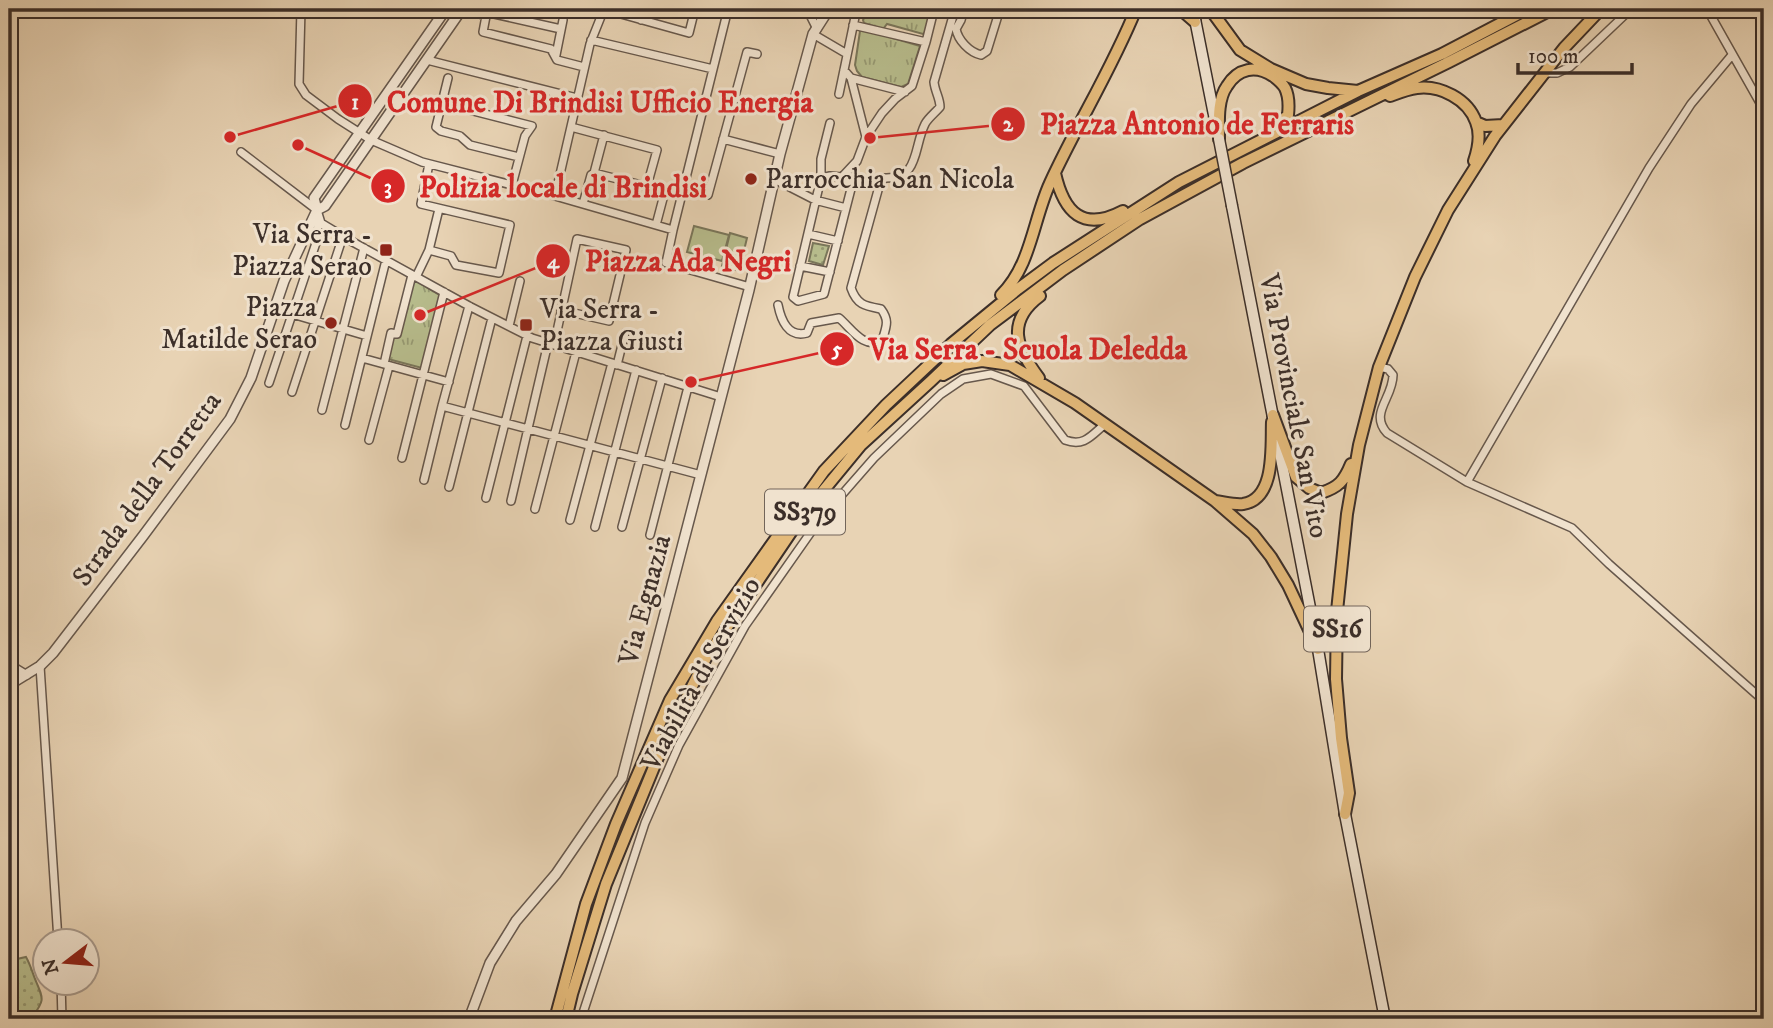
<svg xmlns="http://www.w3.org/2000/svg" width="1773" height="1028" font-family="'IM FELL DW Pica',serif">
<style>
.grass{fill:url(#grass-dots);stroke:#7a765a;stroke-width:2}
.park{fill:url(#park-tufts);stroke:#7a765a;stroke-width:2}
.pitch{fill:#b7bc8c;stroke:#7a765a;stroke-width:2}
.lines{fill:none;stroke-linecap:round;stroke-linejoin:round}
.minor-casing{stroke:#67584c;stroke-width:10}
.tertiary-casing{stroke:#67584c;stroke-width:12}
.secondary-casing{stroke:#3c2f29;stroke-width:13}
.trunk-casing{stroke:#3c2f29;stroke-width:14}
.minor{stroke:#f0e2ce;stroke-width:7}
.tertiary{stroke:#f0e2ce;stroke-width:9}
.secondary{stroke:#f0e2ce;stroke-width:10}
.trunk{stroke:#e4ba7a;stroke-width:10}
.secondary-bridge-casing{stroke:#3c2f29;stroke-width:13;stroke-linecap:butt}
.secondary-bridge{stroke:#f0e2ce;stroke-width:10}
.poi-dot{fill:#8f2418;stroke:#f0e2ce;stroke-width:2.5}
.labels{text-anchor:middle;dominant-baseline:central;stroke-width:6;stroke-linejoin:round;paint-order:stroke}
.shield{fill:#f0e2ce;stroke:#72655a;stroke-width:2}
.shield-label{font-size:26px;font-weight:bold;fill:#3c2f29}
.poi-label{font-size:28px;fill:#3c2f29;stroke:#f0e2ce;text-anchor:start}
.street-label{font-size:28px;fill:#3c2f29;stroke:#f0e2ce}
.leader{fill:none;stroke:#d62828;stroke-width:2.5}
.callout-dot{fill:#d62828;stroke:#f0e2ce;stroke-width:2.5}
.mark-label{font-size:21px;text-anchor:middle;font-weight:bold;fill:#fff}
.callout-label{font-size:30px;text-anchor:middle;font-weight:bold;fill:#d62828;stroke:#f0e2ce;stroke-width:6;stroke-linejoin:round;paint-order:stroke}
</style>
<defs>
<pattern id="grass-dots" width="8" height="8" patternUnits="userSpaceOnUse" patternTransform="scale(1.75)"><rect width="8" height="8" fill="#b7bc8c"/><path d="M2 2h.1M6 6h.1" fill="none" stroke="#969972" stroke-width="1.8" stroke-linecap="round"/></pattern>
<pattern id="park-tufts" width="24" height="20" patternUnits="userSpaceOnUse" patternTransform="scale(1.75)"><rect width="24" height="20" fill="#b7bc8c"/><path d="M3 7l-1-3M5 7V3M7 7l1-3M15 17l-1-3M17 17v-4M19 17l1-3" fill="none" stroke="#969972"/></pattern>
</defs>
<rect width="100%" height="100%" fill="#e8d3b4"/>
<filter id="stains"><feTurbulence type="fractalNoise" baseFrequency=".00286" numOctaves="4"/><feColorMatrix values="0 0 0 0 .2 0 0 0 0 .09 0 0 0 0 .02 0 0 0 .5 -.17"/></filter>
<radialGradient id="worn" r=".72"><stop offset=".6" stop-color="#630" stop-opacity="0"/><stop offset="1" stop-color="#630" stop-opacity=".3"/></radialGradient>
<path class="grass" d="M813,243L829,246L823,265L809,261Z
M26,957C30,964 32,971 35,979C44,1000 45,1000 31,1019H9V965L17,959Z"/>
<path class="park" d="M869,9H927L930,13L925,33L923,34L887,24L883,29L864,23L863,20Z
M862,29L920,46L908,84L901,87L862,77L857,71L855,65L860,31Z
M413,279L441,296L422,368L388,359L394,335Z"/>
<path class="pitch" d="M694,226L729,235L722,261L687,252Z
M730,233L747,238L739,271L722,266Z"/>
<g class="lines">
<defs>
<path id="minor" d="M301,9L299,84L306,95L338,119L371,140L422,162L555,196L673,230
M603,9L689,33L695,9
M728,9L673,230L666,263L750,287
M807,9L817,29
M964,9L961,20L956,29C958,40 969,52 981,55L987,51L1000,9
M1707,9L1764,110
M469,11L486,16L483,32L551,49L557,60L584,67
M486,16L490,13L561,29
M641,20L644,9
M853,25L926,42
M813,34L847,54
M591,40L713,69
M556,55L563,20
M427,60L577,98
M1545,73H1557L1570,67L1631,9
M448,78L436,127L441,131L460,136L470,145L519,157
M851,78L905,92
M839,94L855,17L860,9
M442,103L532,126L525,136L512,185
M571,127L657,150L647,186
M604,135L594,173L665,191L656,225
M866,137L882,113L895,99L912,86L926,42L934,10L932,9
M723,139L780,154
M241,152L317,210L318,237L269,383
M429,164L421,204L510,225L499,273L456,265L451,256L429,250L439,209
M830,176L842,177L852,185L824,294L798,301L793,297L821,178Z
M842,177L857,161L866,137L851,78L844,70
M821,178V159L830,123
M774,179L815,200L846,208
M684,187L708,195L747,52L757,54
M555,196L590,44L604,9
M583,204L591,175L594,173
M317,210L321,223L351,241L469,306L532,338L721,397
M808,234L838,241
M800,266L830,272
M416,277L429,250
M778,305C781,320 788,338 807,333L811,323L839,318C852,329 863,349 882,341C886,327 890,321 881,309C865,306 857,305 851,288L880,183L885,178C920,179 913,148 925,124C928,118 935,113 940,107C940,98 935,92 934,82L955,9
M292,314L367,336
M509,326L520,281
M554,345L577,239L626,250L609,321L561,310
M362,358L449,382
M384,364L391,333L397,334L412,275
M617,365L625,333
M1379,367L1388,369L1393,375C1393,398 1369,413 1387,433L1467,482L1572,528L1609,564L1764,701
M292,392L343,236
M442,406L701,475
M322,410L364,248
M345,425L386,260
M369,440L389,366
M402,458L444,292
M424,480L442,406L469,306
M1467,482L1649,168L1691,104L1732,55
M449,487L492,318
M486,498L527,336
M511,501L548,343
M535,509L576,352
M570,520L612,363
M595,527L636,370
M622,527L662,378
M650,535L688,387
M9,664L27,675
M40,666L58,940
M61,982L62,1019
M581,1019L645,823L679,745L745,626L818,522L874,458L941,394L963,379L991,374L1024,386L1065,440C1084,447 1091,436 1105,424"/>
<path id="tertiary" d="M317,210L314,198L446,9
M9,685L40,666L53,653L143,536L230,419L251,378L284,281L317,210L325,206L462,9
M469,1019L490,963L516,921L556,874L622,778L749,290L780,154L813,34L829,9"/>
<path id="secondary" d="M1193,9L1216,125
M1232,206L1318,649L1345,814L1385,1019"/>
<path id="trunk" d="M1180,9L1195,22
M1210,9L1240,50L1271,69L1306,84L1328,88L1358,91
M1390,96C1398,93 1408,89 1417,88C1440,85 1468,99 1476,122C1481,134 1478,149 1474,161
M1476,122L1485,126L1503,125
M1219,139C1219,123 1217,100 1227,86C1238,68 1256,65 1273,76C1277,79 1282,83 1285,88C1289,96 1289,106 1288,115L1272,130
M1055,173C1064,213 1083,232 1123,211
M1001,295C1031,266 1033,220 1050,183C1077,124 1112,69 1136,9
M943,375L963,364L982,361L1010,365L1075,403L1215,501L1253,534L1271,557L1288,585L1318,649
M1039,378C1017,349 1005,322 1040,296
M1273,415L1296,477L1309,488L1321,493C1339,487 1344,481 1351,464
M1215,501C1224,502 1234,505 1243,504C1276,499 1271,446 1272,422
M1345,814L1349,793L1341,738L1336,679L1337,611L1347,514L1359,445L1379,367L1415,277L1448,210L1495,136L1564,48L1601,9
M555,1019L586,904L616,824L670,700L717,621L824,471L886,405L951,344L1018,289L1053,263L1179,182L1358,91L1442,54L1528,9
M566,1019L572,994L606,884L661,750L706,658L800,519L861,445L931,381L990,325L1063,270L1140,219L1243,163L1449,62L1553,9"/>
</defs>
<use href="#minor" class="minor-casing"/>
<use href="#tertiary" class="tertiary-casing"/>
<use href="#secondary" class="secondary-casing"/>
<use href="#trunk" class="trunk-casing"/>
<use href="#minor" class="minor"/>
<use href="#tertiary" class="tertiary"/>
<use href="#secondary" class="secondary"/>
<use href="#trunk" class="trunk"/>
<defs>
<path id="secondary-bridge" d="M1219,139L1232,206"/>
</defs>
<use href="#secondary-bridge" class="secondary-bridge-casing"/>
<use href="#secondary-bridge" class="secondary-bridge"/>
</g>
<g class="poi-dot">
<circle cx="751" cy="179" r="7"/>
<rect x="379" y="243" width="14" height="14" rx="3.5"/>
<circle cx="331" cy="323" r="7"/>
<rect x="519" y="318" width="14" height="14" rx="3.5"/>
</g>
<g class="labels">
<g class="shield">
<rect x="765" y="489.5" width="80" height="45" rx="5"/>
<rect x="1304" y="606.5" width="66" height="45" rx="5"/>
</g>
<g class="shield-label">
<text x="805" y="512">SS379</text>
<text x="1337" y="629">SS16</text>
</g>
<g class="poi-label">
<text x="765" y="179">Parrocchia San Nicola</text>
<text x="372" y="234" text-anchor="end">Via Serra -<tspan x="372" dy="32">Piazza Serao</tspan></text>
<text x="317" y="307" text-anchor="end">Piazza<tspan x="317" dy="32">Matilde Serao</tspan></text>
<text x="540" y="309">Via Serra -<tspan x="540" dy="32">Piazza Giusti</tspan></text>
</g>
<g class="street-label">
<text transform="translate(1294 406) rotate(79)">Via Provinciale San Vito</text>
<text transform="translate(147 489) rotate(-54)">Strada della Torretta</text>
<text transform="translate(645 600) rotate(-75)">Via Egnazia</text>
<text transform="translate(701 674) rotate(-61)">Viabilità di Servizio</text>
</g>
</g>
<path class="leader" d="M230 137L355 101M870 138L1008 124M298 145L388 186M420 315L553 261M691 382L837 349"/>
<g class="callout-dot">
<circle cx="230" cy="137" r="7"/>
<circle cx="870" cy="138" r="7"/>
<circle cx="298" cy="145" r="7"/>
<circle cx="420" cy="315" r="7"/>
<circle cx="691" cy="382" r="7"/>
<circle cx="355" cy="101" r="18"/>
<circle cx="1008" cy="124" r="18"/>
<circle cx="388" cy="186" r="18"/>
<circle cx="553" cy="261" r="18"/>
<circle cx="837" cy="349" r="18"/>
</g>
<g class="mark-label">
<text x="355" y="109">1</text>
<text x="1008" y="131">2</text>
<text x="388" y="194">3</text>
<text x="553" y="268">4</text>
<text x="837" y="356">5</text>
</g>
<g class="callout-label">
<text x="600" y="112">Comune Di Brindisi Ufficio Energia</text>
<text x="1197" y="134">Piazza Antonio de Ferraris</text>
<text x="563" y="197">Polizia locale di Brindisi</text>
<text x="688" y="271">Piazza Ada Negri</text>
<text x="1028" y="359">Via Serra - Scuola Deledda</text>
</g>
<rect width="1773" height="1028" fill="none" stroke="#e8d3b4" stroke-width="35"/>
<rect x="10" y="10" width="1752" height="1007" fill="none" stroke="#3c2f29" stroke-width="3.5"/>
<rect x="18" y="18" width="1738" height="993" fill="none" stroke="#3c2f29" stroke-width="2"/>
<g transform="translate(66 962) rotate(254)"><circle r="33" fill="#f0e2ce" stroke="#a89a8c" stroke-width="2"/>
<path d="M0-5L12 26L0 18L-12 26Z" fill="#8f2418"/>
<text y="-10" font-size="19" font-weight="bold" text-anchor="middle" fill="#3c2f29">N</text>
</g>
<path d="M1518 63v10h114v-10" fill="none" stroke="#3c2f29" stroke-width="3.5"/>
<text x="1528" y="63" font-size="21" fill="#3c2f29" stroke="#f0e2ce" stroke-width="5" paint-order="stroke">100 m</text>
<rect width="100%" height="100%" filter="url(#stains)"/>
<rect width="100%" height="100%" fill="url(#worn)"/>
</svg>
